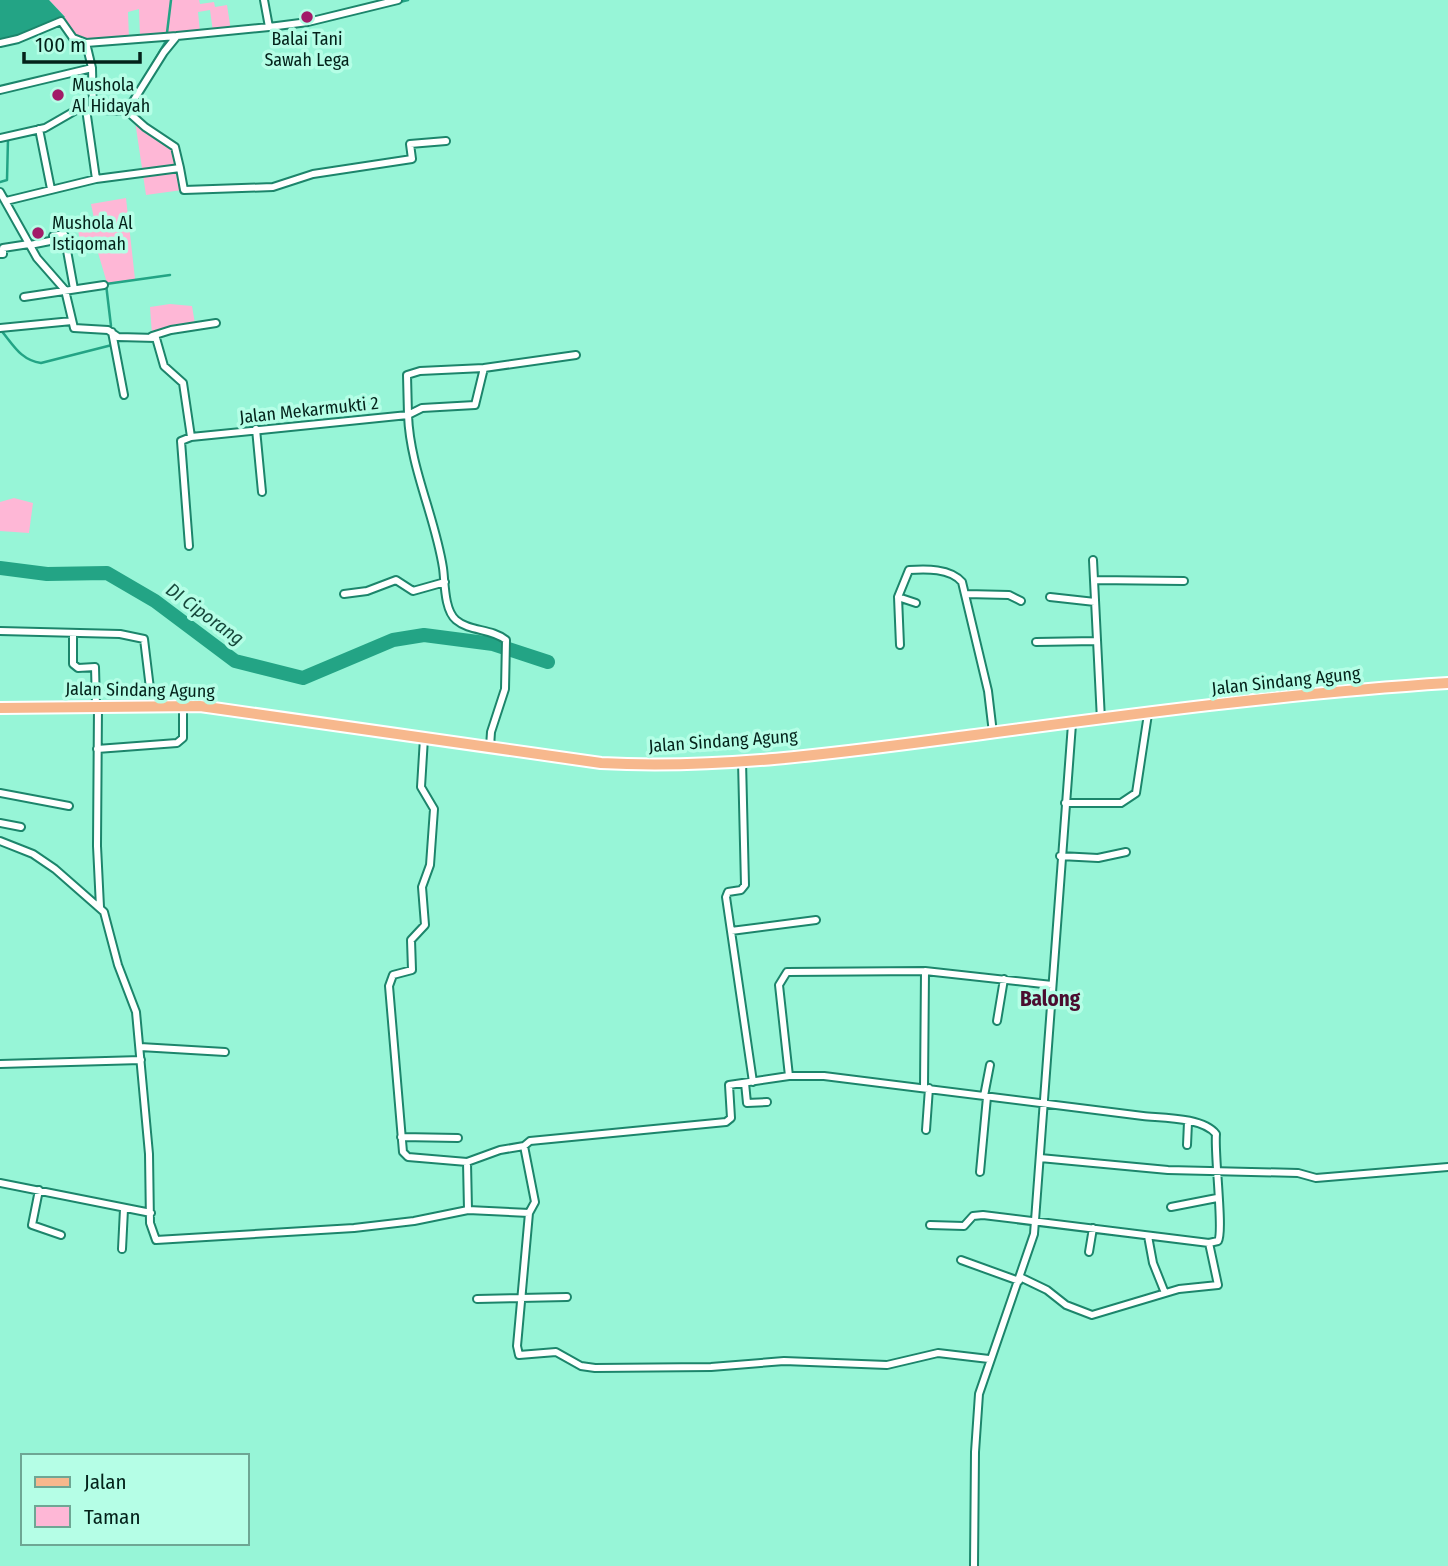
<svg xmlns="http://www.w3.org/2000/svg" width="1448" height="1566" font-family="'Fira Sans Condensed',sans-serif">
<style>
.green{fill:#feb7d6}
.water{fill:#23a485}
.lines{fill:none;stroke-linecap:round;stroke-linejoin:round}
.stream{stroke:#23a485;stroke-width:2.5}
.river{stroke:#23a485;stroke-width:14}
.minor-casing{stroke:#1c856b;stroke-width:10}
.primary-casing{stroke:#fff;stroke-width:14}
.minor{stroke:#fff;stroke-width:6}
.primary{stroke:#f7b88d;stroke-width:10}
.poi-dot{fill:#a21b68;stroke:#b5fee6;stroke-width:2.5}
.labels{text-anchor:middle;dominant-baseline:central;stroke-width:7;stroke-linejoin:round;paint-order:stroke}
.poi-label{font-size:18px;fill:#03221a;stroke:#b5fee6;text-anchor:start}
.street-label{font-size:18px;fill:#03221a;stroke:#b5fee6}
.water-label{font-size:19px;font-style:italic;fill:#16483b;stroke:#b5fee6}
.quarter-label{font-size:21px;font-weight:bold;fill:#4b0c2f;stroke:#b5fee6}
</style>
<rect width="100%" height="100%" fill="#97f5d7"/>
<path class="green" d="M49,0H199L200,4L214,2L215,7L227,5L231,31L213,32L210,10L198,12L200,32L140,37L139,9L128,12L129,39C95,41 84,50 62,19L65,17Z
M135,121L173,148L182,190L146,195Z
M126,198L135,279L107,283L96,246L81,248L78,230L96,228L91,204Z
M170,304L192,306L195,324L152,335L150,307Z
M14,498L33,503L29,533L0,531V502Z"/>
<path class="water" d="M0,0H49L65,17L37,31L0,41Z"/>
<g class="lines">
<path class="stream" d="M400,2L408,0
M206,36L262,30
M139,87L166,41L171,0
M0,182L7,180L8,139
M111,326L106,284L170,275
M0,329C13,344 20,360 41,363L112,345"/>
<path class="river" d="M0,568L47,574L107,573L155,601L235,661L303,678L393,640L424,635L493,644L548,662"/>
<defs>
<path id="minor" d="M269,27L308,22L398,0
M0,43L18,39L61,21L73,38L86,43
M92,68L86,43L177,36
M0,90L92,68L93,110
M86,109L96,179
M39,129L51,189
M0,138L45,128L78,109L127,111L164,52L177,36L269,27L264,0
M180,168L184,190L273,187L313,174L412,159L410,144L446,141
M0,192L37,258L65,290L74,328L108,330L118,337L156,338L164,366L183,383L191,437L408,415C410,468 435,516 443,568C445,582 444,610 456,620C470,632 491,628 506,640L505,689L491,732L490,747
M6,201L96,179L180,168L175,147L145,127L127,111
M30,245L55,240L53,236L64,234L74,289
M0,254H3V248L29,244
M24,297L104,285
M0,328L72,321
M112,332L124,395
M152,336L171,330L216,323
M484,368L420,371L407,375L408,415L422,408L475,405L484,368L576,355
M256,429L262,492
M189,546L181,441L191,437
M1093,560L1101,720
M1094,580L1184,581
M344,594L367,591L396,580L413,591L445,582
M966,594L1009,595L1021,601
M898,597L909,570C926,569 950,568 962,582L988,691L993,733
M1050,597L1095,602
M0,631L120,634L144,639L152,705
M73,634V664L78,668L95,667L96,705
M1036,642L1097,641
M900,645L898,597L916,603
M98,706L97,846L100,907
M424,738L421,787L434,809L430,865L422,887L425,925L411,940L412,970L393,975L389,986L403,1152L408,1157L467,1162L468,1210L529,1213L517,1346L519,1355L556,1352L581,1366L595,1368L711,1367L784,1361L887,1365L938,1353L989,1359
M97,749L177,743L183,738V706
M742,761L745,885L741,890L728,892L726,897L753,1082
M0,793L69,806
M1065,803H1121L1136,793L1148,714
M0,823L21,827
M0,841L33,854L55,869L104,912L118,965L136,1012L149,1154L150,1223L156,1240L354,1228L414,1221L468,1210
M1060,856L1098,858L1126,852
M731,931L816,920
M997,1021L1004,979
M140,1047L225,1052
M0,1064L141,1060
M789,1076L779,985L787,972L925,971L1052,985
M745,1083L747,1103L767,1102
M924,1088L925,971
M984,1096L990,1065
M926,1130L929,1088
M401,1137L458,1138
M1187,1145L1188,1122
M1040,1158L1168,1170L1298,1173L1316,1178L1448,1167
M467,1162L500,1150L524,1146
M980,1172L987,1097
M0,1183L151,1213
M39,1190L32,1225L61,1235
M1171,1207L1217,1198
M529,1213L535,1202L524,1146L530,1141L726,1122L731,1118L729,1085L789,1076H824L1143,1116C1162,1118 1203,1117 1216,1134C1214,1154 1224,1232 1218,1241L1209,1243
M930,1225L964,1226L973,1216L983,1215L1209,1243L1218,1285L1179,1289L1092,1315L1066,1305L1047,1290L1020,1277
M1148,1236L1153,1263L1165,1293
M122,1249L124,1209
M1089,1252L1093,1228
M961,1260L1019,1281
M477,1299L567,1297
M974,1566L975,1452L979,1394L1034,1234L1072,724"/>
<path id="primary" d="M0,708L200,706L601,763C723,770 854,751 975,735C1132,714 1290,693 1448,683"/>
</defs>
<use href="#minor" class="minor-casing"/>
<use href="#primary" class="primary-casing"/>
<use href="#minor" class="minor"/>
<use href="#primary" class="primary"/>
</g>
<g class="poi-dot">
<circle cx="307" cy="17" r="7"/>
<circle cx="58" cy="95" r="7"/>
<circle cx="38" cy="233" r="7"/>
</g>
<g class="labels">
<g class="poi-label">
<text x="307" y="39" text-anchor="middle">Balai Tani<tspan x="307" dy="21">Sawah Lega</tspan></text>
<text x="72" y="85">Mushola<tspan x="72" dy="21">Al Hidayah</tspan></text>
<text x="52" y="223">Mushola Al<tspan x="52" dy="21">Istiqomah</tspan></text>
</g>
<g class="street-label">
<text transform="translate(309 410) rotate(-6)">Jalan Mekarmukti 2</text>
<text transform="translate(1286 681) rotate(-6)">Jalan Sindang Agung</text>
<text transform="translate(140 690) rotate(1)">Jalan Sindang Agung</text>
<text transform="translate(723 741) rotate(-4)">Jalan Sindang Agung</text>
</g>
<g class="water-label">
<text transform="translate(205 614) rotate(36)">DI Ciporang</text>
</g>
<g class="quarter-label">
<text x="1050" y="999">Balong</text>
</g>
</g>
<rect x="21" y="1454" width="228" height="91" fill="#b5fee6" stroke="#6ea694" stroke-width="2"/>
<rect x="35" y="1477" width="35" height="10" fill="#f7b88d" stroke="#6ea694" stroke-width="2"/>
<text x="84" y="1489" font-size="21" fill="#03221a">Jalan</text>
<rect x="35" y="1506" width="35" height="21" fill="#feb7d6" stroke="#6ea694" stroke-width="2"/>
<text x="84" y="1524" font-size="21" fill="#03221a">Taman</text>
<path d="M24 52v10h116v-10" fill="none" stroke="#03221a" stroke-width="3.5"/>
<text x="35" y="52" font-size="21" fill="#03221a" stroke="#b5fee6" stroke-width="5" paint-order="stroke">100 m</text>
</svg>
